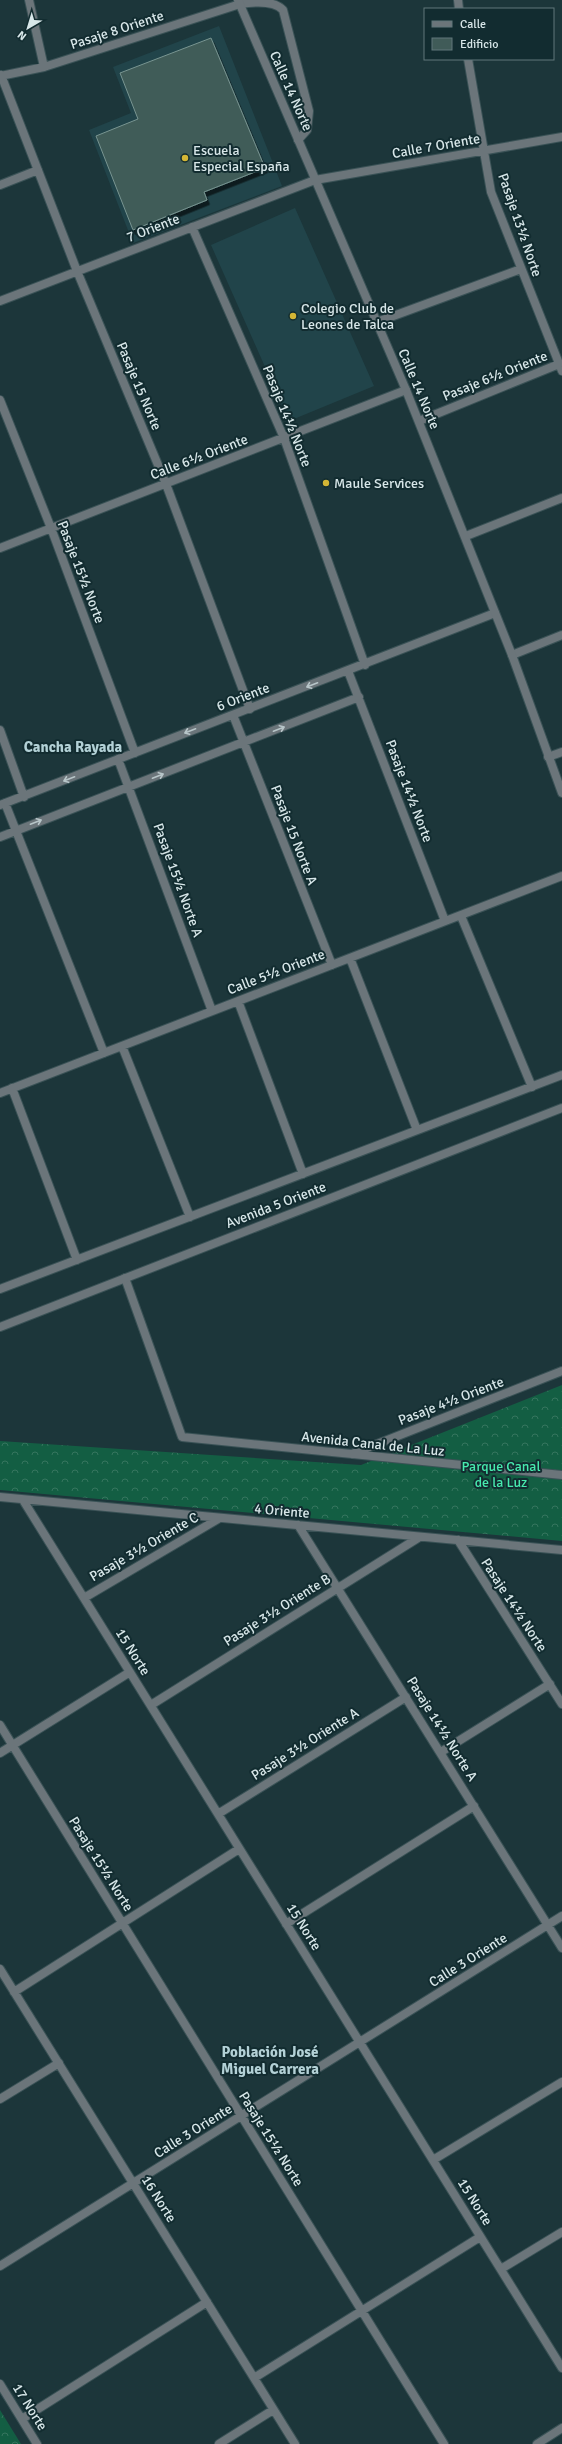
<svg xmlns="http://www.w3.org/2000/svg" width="562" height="2444" font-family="Signika,sans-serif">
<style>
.built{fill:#21444a}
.forest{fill:url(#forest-crowns)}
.building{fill:#405b58;stroke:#789591;filter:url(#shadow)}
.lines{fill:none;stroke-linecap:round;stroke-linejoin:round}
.service-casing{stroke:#3a5256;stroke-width:10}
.minor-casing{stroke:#3a5256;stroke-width:10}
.tertiary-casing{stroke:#3a5256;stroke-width:10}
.service{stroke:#6b757a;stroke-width:8}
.minor{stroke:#6b757a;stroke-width:8}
.tertiary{stroke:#6b757a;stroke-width:8}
.oneway{stroke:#b7c5c8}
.poi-dot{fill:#d4b635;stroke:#122c30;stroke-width:1.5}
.labels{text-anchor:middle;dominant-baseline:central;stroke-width:4;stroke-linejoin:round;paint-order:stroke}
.street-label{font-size:14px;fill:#d8e7e9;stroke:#122c30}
.poi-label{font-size:14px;fill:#d8e7e9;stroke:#122c30;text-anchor:start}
.park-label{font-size:14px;fill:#47eaae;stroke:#122c30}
.neighbourhood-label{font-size:15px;font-weight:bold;fill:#b3d1d6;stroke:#122c30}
</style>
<defs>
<pattern id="forest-crowns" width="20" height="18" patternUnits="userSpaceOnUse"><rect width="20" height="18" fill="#135e43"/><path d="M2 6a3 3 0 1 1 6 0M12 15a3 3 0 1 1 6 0" fill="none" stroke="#35755e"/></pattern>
<filter id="shadow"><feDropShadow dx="2.5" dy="4.5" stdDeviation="0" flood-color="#0009"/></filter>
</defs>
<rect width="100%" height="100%" fill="#1c363a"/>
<path class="built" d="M219,26L282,186L133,243L89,130L131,113L113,67Z
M295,208L374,386L289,421L211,245Z"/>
<path class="forest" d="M562,1385V1541L0,1490V1441L361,1465Z
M0,2410L21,2444H0Z"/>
<path class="building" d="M211,38L265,168L204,192L207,200L133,230L96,136L138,119L120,73Z"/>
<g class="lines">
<defs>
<path id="service" d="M240,4C254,2 274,0 283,10L309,111L307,130L298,140"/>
<path id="minor" d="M29,0L44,67
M458,0L459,9
M468,59L491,192L562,371
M1,75L77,271L166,484L250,709
M0,76L44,67L240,4
M0,185L38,170
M192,227L284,438L365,665
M0,301L315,180L562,137
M377,322L521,269
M0,400L51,528L135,753
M419,421L559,364
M466,536L562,498
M0,548L406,390
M512,655L562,635
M348,671L445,921
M233,715L332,965
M0,730L24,797
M548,757L562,752
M118,759L212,1011
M5,803L104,1053
M0,805L495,613
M0,837L359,697
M461,916L532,1087
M350,958L417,1130
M238,1001L303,1174
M122,1046L190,1217
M12,1088L77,1260
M0,1093L562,876
M125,1278L182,1437L562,1475
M0,1289L562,1075
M352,1454L562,1371
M0,1497L562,1550
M23,1500L562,2368
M298,1525L562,1948
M458,1540L562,1704
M84,1598L218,1519
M151,1705L418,1538
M0,1725L444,2444
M441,1752L550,1684
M0,1753L130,1672
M218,1814L406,1697
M286,1924L474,1806
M0,1969L295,2444
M14,1992L239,1849
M0,2099L59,2063
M433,2160L562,2082
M0,2266L562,1916
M501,2269L562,2232
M254,2378L480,2237
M0,2384L37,2444
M22,2419L207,2302
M219,2444L273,2410
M537,2444L562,2428"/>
<path id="tertiary" d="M238,0L406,390L512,655L562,793
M0,1327L562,1108"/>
</defs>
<use href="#service" class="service-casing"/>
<use href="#minor" class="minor-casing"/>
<use href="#tertiary" class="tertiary-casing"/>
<use href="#service" class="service"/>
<use href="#minor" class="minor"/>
<use href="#tertiary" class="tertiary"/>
</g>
<defs><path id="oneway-shaft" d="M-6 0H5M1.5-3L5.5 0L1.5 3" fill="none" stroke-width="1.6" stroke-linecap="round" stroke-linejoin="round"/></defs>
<g class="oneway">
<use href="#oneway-shaft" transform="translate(312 685) rotate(159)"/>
<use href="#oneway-shaft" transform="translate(279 729) rotate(-21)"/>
<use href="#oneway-shaft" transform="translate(190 731) rotate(159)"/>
<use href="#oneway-shaft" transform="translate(158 776) rotate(-21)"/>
<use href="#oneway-shaft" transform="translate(69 779) rotate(159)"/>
<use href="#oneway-shaft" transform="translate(36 822) rotate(-21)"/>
</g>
<g class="poi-dot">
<circle cx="185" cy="158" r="4"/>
<circle cx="293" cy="316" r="4"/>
<circle cx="326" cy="483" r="4"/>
</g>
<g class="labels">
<g class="street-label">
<text transform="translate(117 30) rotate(-18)">Pasaje 8 Oriente</text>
<text transform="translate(291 91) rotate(66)">Calle 14 Norte</text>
<text transform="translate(436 146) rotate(-10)">Calle 7 Oriente</text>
<text transform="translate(520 225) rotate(71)">Pasaje 13½ Norte</text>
<text transform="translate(153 228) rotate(-21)">7 Oriente</text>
<text transform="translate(495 376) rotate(-22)">Pasaje 6½ Oriente</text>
<text transform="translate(139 386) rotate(67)">Pasaje 15 Norte</text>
<text transform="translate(419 389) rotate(67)">Calle 14 Norte</text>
<text transform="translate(287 416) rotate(68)">Pasaje 14½ Norte</text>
<text transform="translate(199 457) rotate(-21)">Calle 6½ Oriente</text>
<text transform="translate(81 572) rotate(69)">Pasaje 15½ Norte</text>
<text transform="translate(243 697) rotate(-21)">6 Oriente</text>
<text transform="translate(409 791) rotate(69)">Pasaje 14½ Norte</text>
<text transform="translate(294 835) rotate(69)">Pasaje 15 Norte A</text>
<text transform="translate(178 880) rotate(70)">Pasaje 15½ Norte A</text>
<text transform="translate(276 972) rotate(-21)">Calle 5½ Oriente</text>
<text transform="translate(276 1205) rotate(-21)">Avenida 5 Oriente</text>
<text transform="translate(451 1401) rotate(-21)">Pasaje 4½ Oriente</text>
<text transform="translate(373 1444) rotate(6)">Avenida Canal de La Luz</text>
<text transform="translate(282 1511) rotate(5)">4 Oriente</text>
<text transform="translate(144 1547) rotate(-30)">Pasaje 3½ Oriente C</text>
<text transform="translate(514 1605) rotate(57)">Pasaje 14½ Norte</text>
<text transform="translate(277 1610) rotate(-32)">Pasaje 3½ Oriente B</text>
<text transform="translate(133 1652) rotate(58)">15 Norte</text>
<text transform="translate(442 1729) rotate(58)">Pasaje 14½ Norte A</text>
<text transform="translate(305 1744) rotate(-32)">Pasaje 3½ Oriente A</text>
<text transform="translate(101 1864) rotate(58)">Pasaje 15½ Norte</text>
<text transform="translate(304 1927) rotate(58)">15 Norte</text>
<text transform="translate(468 1960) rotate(-32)">Calle 3 Oriente</text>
<text transform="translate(193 2131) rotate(-32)">Calle 3 Oriente</text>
<text transform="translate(271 2139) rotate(58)">Pasaje 15½ Norte</text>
<text transform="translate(159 2199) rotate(58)">16 Norte</text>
<text transform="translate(475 2202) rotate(58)">15 Norte</text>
<text transform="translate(30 2407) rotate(58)">17 Norte</text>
</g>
<g class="poi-label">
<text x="193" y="150">Escuela<tspan x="193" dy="16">Especial España</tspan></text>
<text x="301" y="308">Colegio Club de<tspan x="301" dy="16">Leones de Talca</tspan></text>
<text x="334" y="483">Maule Services</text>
</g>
<g class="park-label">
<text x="501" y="1466">Parque Canal<tspan x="501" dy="16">de la Luz</tspan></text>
</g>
<g class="neighbourhood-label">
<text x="73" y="747">Cancha Rayada</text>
<text x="270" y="2052">Población José<tspan x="270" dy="17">Miguel Carrera</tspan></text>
</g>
</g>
<rect x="424" y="8" width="130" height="52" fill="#122c30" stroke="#61777a"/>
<rect x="432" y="21" width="20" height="6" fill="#6b757a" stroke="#61777a"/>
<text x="460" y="28" font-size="12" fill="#d8e7e9">Calle</text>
<rect x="432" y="38" width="20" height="12" fill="#405b58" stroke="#61777a"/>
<text x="460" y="48" font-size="12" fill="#d8e7e9">Edificio</text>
<g transform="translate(28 28) rotate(218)" stroke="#122c30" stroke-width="3" paint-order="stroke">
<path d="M0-3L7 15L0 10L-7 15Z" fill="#d8e7e9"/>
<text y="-6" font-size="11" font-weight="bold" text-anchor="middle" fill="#d8e7e9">N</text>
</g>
</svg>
